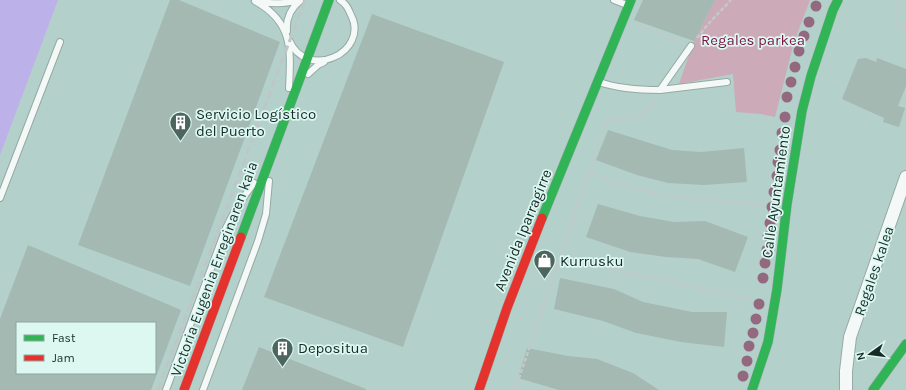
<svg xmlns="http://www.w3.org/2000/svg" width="906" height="390" font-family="Karla,sans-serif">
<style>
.green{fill:#ccaab7}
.water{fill:#bcb2e9}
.building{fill:#a4b9b2;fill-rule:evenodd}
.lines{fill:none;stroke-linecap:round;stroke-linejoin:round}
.lane-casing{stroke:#94aaa5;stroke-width:8}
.street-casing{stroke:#94aaa5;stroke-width:14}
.fast-casing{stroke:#94aaa5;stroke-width:10}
.jam-casing{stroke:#94aaa5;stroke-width:10}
.path{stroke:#c2cac8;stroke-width:2.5;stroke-dasharray:4 2;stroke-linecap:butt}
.lane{stroke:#f4f8f7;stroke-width:6}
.street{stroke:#f4f8f7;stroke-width:12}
.fast{stroke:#30b455;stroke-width:9}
.jam{stroke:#e5322d;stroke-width:9}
.rail{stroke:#bfc7c5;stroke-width:3;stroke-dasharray:8 4;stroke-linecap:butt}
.tree{fill:#946980}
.labels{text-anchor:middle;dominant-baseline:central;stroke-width:3.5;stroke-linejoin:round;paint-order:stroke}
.park-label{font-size:15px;fill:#7a1544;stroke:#ddf7f1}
.poi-label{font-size:15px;fill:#162b26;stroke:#ddf7f1;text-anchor:start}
.street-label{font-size:15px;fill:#162b26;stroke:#ddf7f1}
</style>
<rect width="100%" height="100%" fill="#b4d0ca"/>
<path class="green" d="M715,0H810L794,42L775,117L761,114L736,112L733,74L679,84L694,41Z"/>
<path class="water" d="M0,0H58L0,155Z"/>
<path class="building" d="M170,0H179L280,42L190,286L78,245Z
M643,0H715L694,41L634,20Z
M372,14L504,62L403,347L264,297Z
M866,58L876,62L877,58L906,69V86L898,106L905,108L899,127L883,122L884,118L842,99L858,59Z
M608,130L672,150L701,152L744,148L747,182L704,185L668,183L637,175L596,160Z
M598,204L640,216L674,222L705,221L748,237L735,272L698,259L666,257L630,252L586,237Z
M28,245L181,310L151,390H0V319ZM17,323H155V373H17Z
M560,278L614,289L643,302L692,312H727L724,347L681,342L636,333L603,321L554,309Z
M259,347L366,389V390H242Z
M527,348L568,356L597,359L633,373L659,390H559L518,378Z"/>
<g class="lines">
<defs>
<path id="lane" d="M614,0L627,5
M287,31C286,19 290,9 300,1
M289,40C307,82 370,52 351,15C348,8 346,4 340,0
M691,46L660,90L727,82
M308,74L318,65L324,62
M599,82C619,89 639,90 660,90
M289,88C291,49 293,22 255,1C270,4 284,5 299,0
M0,198L60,42
M166,390L226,228C234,211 243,197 254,183
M203,390L258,241L266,214L269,181"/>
<path id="street" d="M846,390V371L850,337L906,177"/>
<path id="fast" d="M542,218L631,0
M241,237L329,0
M752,390L768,342L777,289L787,204L802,111L811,76L833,10L838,0
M873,390L906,344"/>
<path id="jam" d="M184,390L241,237
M479,390L507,308L542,218"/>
</defs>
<use href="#lane" class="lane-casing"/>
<use href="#street" class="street-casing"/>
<use href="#fast" class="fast-casing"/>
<use href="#jam" class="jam-casing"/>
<path class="path" d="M899,0L896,25L904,28L906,24
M637,24L682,43
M697,38L710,22L731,0
M589,172L614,183L668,196L766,205
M560,258L754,300
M540,265L556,270
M515,390L607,119C613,119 620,120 627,119C637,118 650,109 655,100"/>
<use href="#lane" class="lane"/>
<use href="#street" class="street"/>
<use href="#fast" class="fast"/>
<use href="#jam" class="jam"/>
<path class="rail" d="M158,390L305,0"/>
</g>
<g class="tree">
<circle cx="816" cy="6" r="5.5"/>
<circle cx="809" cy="22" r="5.5"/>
<circle cx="804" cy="36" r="5.5"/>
<circle cx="799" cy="51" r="5.5"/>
<circle cx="795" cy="67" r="5.5"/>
<circle cx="791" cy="82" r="5.5"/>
<circle cx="787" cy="97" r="5.5"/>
<circle cx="785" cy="117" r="5.5"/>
<circle cx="782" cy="133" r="5.5"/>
<circle cx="780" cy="150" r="5.5"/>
<circle cx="778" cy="162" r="5.5"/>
<circle cx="777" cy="176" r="5.5"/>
<circle cx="774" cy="192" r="5.5"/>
<circle cx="772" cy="207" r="5.5"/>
<circle cx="770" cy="223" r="5.5"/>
<circle cx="768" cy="236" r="5.5"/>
<circle cx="767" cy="250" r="5.5"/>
<circle cx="765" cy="263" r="5.5"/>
<circle cx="763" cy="278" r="5.5"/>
<circle cx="759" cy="304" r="5.5"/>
<circle cx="756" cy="319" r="5.5"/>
<circle cx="753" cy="333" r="5.5"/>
<circle cx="749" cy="346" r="5.5"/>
<circle cx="747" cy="361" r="5.5"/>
<circle cx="743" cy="376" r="5.5"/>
</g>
<defs>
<symbol id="building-pin" viewBox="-11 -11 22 30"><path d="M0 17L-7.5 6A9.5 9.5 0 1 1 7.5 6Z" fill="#4d655f" stroke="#ddf7f1"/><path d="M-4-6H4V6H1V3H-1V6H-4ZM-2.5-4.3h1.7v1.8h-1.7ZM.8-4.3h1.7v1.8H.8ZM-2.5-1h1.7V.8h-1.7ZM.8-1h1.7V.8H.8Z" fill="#fff"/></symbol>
<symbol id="shop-pin" viewBox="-11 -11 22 30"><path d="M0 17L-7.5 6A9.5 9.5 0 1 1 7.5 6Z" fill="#4d655f" stroke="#ddf7f1"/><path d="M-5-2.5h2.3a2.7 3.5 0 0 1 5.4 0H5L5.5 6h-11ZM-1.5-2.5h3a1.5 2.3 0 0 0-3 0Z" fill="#fff"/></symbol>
</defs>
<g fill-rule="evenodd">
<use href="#building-pin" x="168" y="110" width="25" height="34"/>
<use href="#shop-pin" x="532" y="248" width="25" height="34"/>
<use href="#building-pin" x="270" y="336" width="25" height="34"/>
</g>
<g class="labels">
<g class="park-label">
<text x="753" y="40">Regales parkea</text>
</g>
<g class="poi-label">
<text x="196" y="114">Servicio Logístico<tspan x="196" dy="17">del Puerto</tspan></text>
<text x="560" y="261">Kurrusku</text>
<text x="298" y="348">Depositua</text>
</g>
<g class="street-label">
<text transform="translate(776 192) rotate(-82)">Calle Ayuntamiento</text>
<text transform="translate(523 230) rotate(-68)">Avenida Iparragirre</text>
<text transform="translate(214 269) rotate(-70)">Victoria Eugenia Erreginaren kaia</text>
<text transform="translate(874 271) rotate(-71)">Regales kalea</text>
</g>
</g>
<rect x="16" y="322" width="140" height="52" fill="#ddf7f1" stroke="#8da5a0"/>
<rect x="24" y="335" width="20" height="6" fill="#30b455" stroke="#8da5a0"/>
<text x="52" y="342" font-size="12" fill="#162b26">Fast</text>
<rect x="24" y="355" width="20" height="6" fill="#e5322d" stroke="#8da5a0"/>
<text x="52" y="362" font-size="12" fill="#162b26">Jam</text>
<g transform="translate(870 354) rotate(256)" stroke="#ddf7f1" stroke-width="3" paint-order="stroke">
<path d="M0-3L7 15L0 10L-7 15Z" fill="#162b26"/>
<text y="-6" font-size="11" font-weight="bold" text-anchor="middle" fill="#162b26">N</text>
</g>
</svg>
